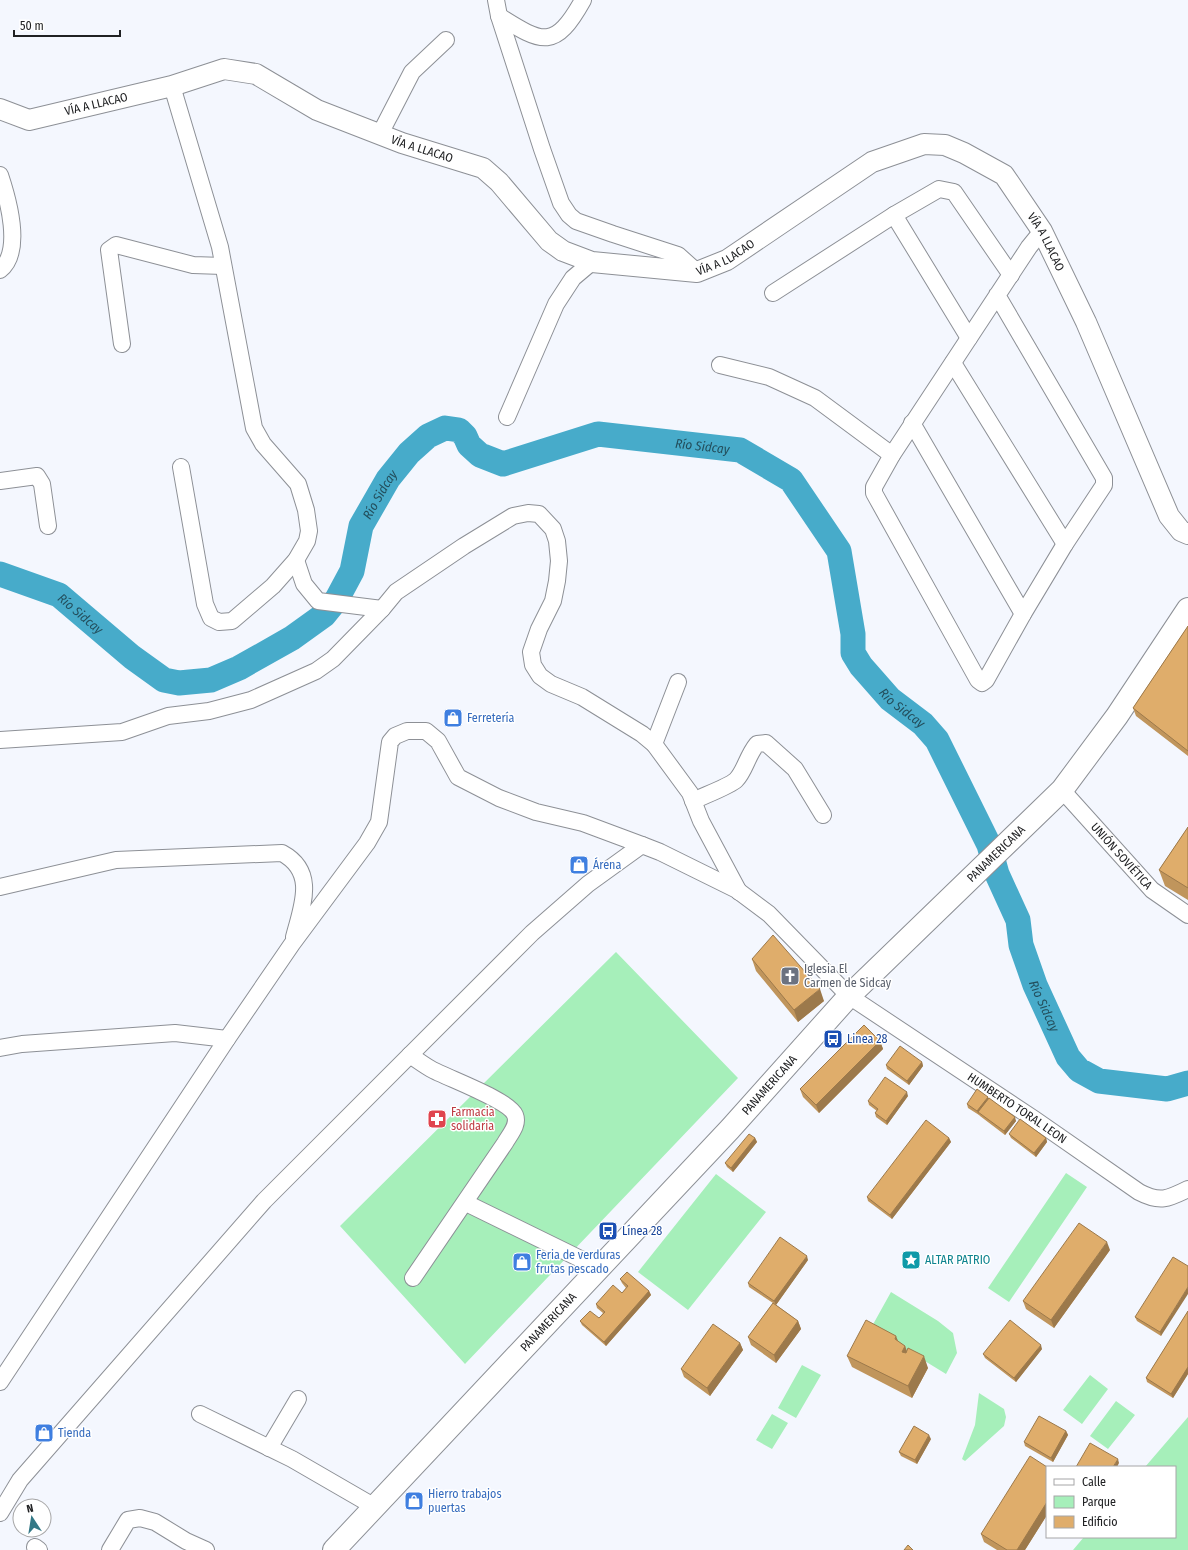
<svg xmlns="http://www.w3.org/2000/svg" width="1188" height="1550" font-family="'Fira Sans Condensed',sans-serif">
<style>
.green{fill:#a6efba}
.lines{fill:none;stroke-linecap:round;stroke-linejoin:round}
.river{stroke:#47abca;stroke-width:25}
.minor-casing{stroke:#8d9096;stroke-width:18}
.tertiary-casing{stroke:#8d9096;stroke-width:22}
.secondary-casing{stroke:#8d9096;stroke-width:24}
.minor{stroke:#fff;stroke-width:16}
.tertiary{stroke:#fff;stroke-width:20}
.secondary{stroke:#fff;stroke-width:22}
.wall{fill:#c0955c}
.shaded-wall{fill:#9c794b}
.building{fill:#dfad6b;stroke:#9c794b}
.labels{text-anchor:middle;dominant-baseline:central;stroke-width:3;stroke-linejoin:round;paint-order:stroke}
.street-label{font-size:12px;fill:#202123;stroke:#fff}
.shop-label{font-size:12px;fill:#366cbe;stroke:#fff;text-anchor:start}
.worship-label{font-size:12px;fill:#5b616d;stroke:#fff;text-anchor:start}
.transit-label{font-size:12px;fill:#164399;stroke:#fff;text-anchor:start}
.health-label{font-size:12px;fill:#be3a42;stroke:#fff;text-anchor:start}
.culture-label{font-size:12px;fill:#0d838f;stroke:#fff;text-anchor:start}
.water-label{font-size:13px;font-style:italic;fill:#234e5c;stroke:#fff}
</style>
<rect width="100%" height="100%" fill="#f4f7fe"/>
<path class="green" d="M616,952L738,1078L465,1364L340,1226Z
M1066,1173L1087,1187L1009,1302L988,1288Z
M716,1174L766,1212L688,1310L638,1272Z
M891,1292L938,1321L953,1333L957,1353L946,1374L871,1328Z
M802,1365L821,1375L796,1418L778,1408Z
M1090,1375L1108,1389L1082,1424L1063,1410Z
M979,1393L1004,1409L1006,1417L1004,1426L965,1461L962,1459L975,1425Z
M1116,1401L1135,1415L1108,1449L1090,1436Z
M772,1414L788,1423L772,1449L756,1440Z
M1188,1417V1550H1073L1084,1537H1175V1467H1145Z"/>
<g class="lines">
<path class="river" id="s1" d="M0,574L59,595L132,657L164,680L179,683L211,680L239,668L292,638L324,615L337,599L352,571L361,526L388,479L409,453L428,436L445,428L459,430L465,436L469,445L480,455L503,464L598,434L740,450L791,480L839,551L853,634V653L861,666L890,699L923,724L937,740L989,845L997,874L1018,920L1021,945L1035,985L1068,1057L1079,1070L1099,1081L1167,1089L1188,1083"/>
<defs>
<g id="minor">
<path d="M496,0L499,16L542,149L561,203L569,215L576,221L613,234L678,255L697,272"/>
<path d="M499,16C543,44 555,50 583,0"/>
<path d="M172,86L220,247L254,428L263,444L298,484L306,510L309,531L307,541L296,560L273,586L232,621L219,622L211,618L205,604L181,467"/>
<path d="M380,134L412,72L446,40"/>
<path d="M0,175C8,199 23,252 0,270"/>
<path d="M894,215L969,338"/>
<path d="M773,293L894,215L939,189L954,192L1011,275"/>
<path d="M997,295L1104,478V485L1065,544L1023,614L986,680L982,683L978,680L874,493V487L892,455L1029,247L1042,231"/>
<path d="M122,344L109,250L116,245L193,265L223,266"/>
<path d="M953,363L1065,544"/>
<path d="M720,365L769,377L815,398L892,455"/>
<path d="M507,417L556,304L573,278L592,262"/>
<path d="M912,423L1023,614"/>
<path d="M0,481L37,476L42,484L48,526"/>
<path d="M296,560L304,584L318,601L382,609"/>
<path d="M0,740L122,732L168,716L209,711L251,700L316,671L333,659L382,609L396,592L464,546L513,516L528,513L539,514L553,529L557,541L559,561L557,581L553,601L539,629L531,652L533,665L540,676L551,684L582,697L642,734L654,744L690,793L701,821L739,892"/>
<path d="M654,744L678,682"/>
<path id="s2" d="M1062,790L1152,890L1188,915"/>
<path d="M693,801C703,796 730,786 736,780C745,771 747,756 757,744L766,743L795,769L823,815"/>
<path d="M0,887L116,860L282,853C317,872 302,906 294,937"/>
<path d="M0,1048L22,1044L175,1033L227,1039"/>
<path d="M410,1055C417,1060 424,1065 431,1069C447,1078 509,1100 515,1115C519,1125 510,1134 505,1143L413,1278"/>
<path d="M466,1203L599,1268"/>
<path d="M0,1382L227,1039L292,944L367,843L379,822L390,742L395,736L407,731H426L438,741L458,777L499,798L536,812L583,823L642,845"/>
<path d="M200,1414L292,1459L375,1507"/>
<path d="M269,1448L298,1399"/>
<path id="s3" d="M0,1513L20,1480L264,1201L532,933L588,884L642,845L660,852L737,890L769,914L849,996L1034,1119L1139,1192C1160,1203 1168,1199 1188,1189"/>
<path d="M35,1547L39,1550"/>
<path d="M110,1550L128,1520L140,1518L155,1522L186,1541L206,1550"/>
</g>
<g id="tertiary">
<path id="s4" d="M0,109L29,120L172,86L224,69L256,74L317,110L402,143L483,168L499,182L549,241L563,251L592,262L697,272L727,260L872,162L924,144L945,145L964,153L1004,175L1042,231L1086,322L1169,516L1181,531L1188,534"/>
</g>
<g id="secondary">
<path id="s5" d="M334,1550L730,1129L849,996L1062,790L1117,716L1188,609"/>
</g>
</defs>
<use href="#minor" class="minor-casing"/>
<use href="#tertiary" class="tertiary-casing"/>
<use href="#secondary" class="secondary-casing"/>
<use href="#minor" class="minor"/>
<use href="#tertiary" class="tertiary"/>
<use href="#secondary" class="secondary"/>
</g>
<path class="wall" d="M1188,626V756L1136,716L1133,708Z
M1188,827V900L1165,886L1159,870Z
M752,959L824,1001L798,1022L756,971Z
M880,1041L883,1049L819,1113L803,1097L800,1089Z
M922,1062L923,1066L909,1085L887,1069L886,1065Z
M908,1096L887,1125L876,1117L875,1113L877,1111L869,1105L868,1101Z
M989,1099L1016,1121L1005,1135L980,1116L979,1115L968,1108L967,1104Z
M1009,1134L1046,1138L1047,1142L1036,1157L1011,1138Z
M755,1138L757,1142L733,1172L727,1167L725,1163Z
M949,1138L951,1142L892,1219L868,1201L867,1197Z
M1110,1250L1054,1328L1026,1309L1023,1301Z
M808,1260L776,1305L798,1321L801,1329L776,1363L751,1345L748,1337L773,1303L749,1287L748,1283Z
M1188,1266L1161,1336L1137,1321L1135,1317Z
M620,1279L649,1291L651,1295L606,1346L582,1325L580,1321L599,1318L603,1313L597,1308L596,1304L622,1293L626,1288L622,1283Z
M1188,1311V1374L1173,1398L1147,1382L1146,1378Z
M899,1342L905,1346L907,1351L928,1368L912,1398L852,1367L847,1356Z
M740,1343L743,1350L710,1396L684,1377L681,1369Z
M1042,1349L1016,1382L985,1358L983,1354Z
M1066,1431L1068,1435L1053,1462L1025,1446L1024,1442Z
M931,1439L917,1464L901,1456L899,1452Z
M1047,1467V1515L1025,1550H997L984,1542L981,1534Z"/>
<path class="shaded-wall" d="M820,989L824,1001L798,1022L794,1010Z
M880,1041L883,1049L819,1113L816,1105Z
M922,1062L923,1066L909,1085L907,1081Z
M907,1092L908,1096L887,1125L886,1121Z
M988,1097L990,1101L978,1112L979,1115L977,1111Z
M1015,1117L1016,1121L1005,1135L1004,1131Z
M755,1138L757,1142L733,1172L731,1168Z
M949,1138L951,1142L892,1219L890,1215Z
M1046,1138L1047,1142L1036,1157L1034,1153Z
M1107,1242L1110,1250L1054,1328L1051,1320Z
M807,1256L808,1260L776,1305L774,1301Z
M1188,1287V1294L1161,1336L1160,1332Z
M649,1291L651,1295L606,1346L604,1342Z
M798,1321L801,1329L776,1363L774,1355Z
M896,1336L901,1348L895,1339Z
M740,1343L743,1350L710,1396L707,1388Z
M1041,1345L1042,1349L1016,1382L1014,1378Z
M905,1346L909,1358L902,1352Z
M924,1356L928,1368L912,1398L908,1386Z
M1188,1367V1374L1173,1398L1171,1394Z
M1066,1431L1068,1435L1053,1462L1051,1458Z
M929,1435L931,1439L917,1464L915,1460Z
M1118,1459L1119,1463L1117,1467H1113Z
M1047,1502V1515L1025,1550H1017Z"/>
<path class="building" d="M1188,626V751L1133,708Z
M1188,827V888L1159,870Z
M773,935L820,989L794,1010L752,959Z
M864,1025L880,1041L816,1105L800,1089Z
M900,1046L922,1062L907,1081L886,1065Z
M885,1077L907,1092L886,1121L875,1113L878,1109L868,1101Z
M977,1089L988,1097L977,1111L967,1104Z
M989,1098L1015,1117L1004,1131L978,1112Z
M1020,1119L1046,1138L1034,1153L1009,1134Z
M926,1120L949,1138L890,1215L867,1197Z
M749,1134L755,1138L731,1168L725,1163Z
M1079,1223L1107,1242L1051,1320L1023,1301Z
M780,1237L807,1256L774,1301L748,1283Z
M1173,1257L1188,1266V1287L1160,1332L1135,1317Z
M627,1272L649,1291L604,1342L580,1321L590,1311L599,1318L605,1312L596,1304L613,1285L622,1293L628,1286L620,1279Z
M773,1303L798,1321L774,1355L748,1337Z
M1188,1311V1367L1171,1394L1146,1378Z
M866,1320L896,1336L895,1339L905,1346L902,1352L906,1353L908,1348L924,1356L908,1386L847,1356Z
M1010,1320L1041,1345L1014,1378L983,1354Z
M713,1324L740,1343L707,1388L681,1369Z
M1039,1416L1066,1431L1051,1458L1024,1442Z
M914,1426L929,1435L915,1460L899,1452Z
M1090,1443L1118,1459L1113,1467H1076Z
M1030,1456L1047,1467V1502L1017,1550H1007L981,1534Z
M908,1545L913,1550H904Z"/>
<defs>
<symbol id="shop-square" viewBox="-11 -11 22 22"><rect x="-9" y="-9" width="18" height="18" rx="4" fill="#3f7fe0" stroke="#fff"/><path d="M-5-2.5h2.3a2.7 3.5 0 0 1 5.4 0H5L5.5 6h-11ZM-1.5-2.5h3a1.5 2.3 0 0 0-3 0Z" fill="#fff"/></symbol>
<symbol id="church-square" viewBox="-11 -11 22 22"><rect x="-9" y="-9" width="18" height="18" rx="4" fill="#6b7280" stroke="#fff"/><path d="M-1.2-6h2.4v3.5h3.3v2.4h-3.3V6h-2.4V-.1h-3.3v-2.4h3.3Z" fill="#fff"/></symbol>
<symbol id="bus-square" viewBox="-11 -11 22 22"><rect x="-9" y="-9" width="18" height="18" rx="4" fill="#1a4fb4" stroke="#fff"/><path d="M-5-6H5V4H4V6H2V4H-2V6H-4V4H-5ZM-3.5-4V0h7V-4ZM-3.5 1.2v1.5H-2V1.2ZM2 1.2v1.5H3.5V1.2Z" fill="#fff"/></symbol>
<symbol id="pharmacy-square" viewBox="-11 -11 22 22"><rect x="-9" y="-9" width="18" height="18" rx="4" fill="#e0444e" stroke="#fff"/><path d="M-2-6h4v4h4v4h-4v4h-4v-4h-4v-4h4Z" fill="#fff"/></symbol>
<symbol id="sight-square" viewBox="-11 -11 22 22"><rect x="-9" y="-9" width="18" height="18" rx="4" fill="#0f9aa8" stroke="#fff"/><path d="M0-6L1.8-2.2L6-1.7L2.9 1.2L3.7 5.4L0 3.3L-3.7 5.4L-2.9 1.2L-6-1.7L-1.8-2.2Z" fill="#fff"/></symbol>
</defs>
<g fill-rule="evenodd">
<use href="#shop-square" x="442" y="707" width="22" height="22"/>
<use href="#shop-square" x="568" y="854" width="22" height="22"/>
<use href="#church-square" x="779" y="965" width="22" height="22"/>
<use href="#bus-square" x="822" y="1028" width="22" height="22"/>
<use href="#pharmacy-square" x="426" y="1108" width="22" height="22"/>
<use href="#bus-square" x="597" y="1220" width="22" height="22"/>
<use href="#sight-square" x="900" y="1249" width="22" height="22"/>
<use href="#shop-square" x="511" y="1251" width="22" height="22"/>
<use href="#shop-square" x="33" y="1422" width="22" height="22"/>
<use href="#shop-square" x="403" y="1490" width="22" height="22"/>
</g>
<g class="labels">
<g class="street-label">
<text stroke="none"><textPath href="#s4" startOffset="100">VÍA A LLACAO</textPath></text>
<text stroke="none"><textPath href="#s4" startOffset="448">VÍA A LLACAO</textPath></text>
<text stroke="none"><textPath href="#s4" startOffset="1193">VÍA A LLACAO</textPath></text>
<text stroke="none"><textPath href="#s4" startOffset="796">VÍA A LLACAO</textPath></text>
<text stroke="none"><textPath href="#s5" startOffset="961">PANAMERICANA</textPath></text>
<text stroke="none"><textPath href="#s2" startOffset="89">UNIÓN SOVIÉTICA</textPath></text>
<text stroke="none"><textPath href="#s5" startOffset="637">PANAMERICANA</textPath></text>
<text stroke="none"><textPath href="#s3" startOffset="1391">HUMBERTO TORAL LEON</textPath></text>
<text stroke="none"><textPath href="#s5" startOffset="313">PANAMERICANA</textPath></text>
</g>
<g class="shop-label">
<text x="467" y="718">Ferretería</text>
<text x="593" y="865">Árena</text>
<text x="536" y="1255">Feria de verduras<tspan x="536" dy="14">frutas pescado</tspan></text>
<text x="58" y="1433">Tienda</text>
<text x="428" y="1494">Hierro trabajos<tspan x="428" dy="14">puertas</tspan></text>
</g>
<g class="worship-label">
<text x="804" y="969">Iglesia El<tspan x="804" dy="14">Carmen de Sidcay</tspan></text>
</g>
<g class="transit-label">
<text x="847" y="1039">Linea 28</text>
<text x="622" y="1231">Línea 28</text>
</g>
<g class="health-label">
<text x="451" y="1112">Farmacia<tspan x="451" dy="14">solidaria</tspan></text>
</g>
<g class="culture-label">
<text x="925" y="1260">ALTAR PATRIO</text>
</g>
<g class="water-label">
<text stroke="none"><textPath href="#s1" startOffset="883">Río Sidcay</textPath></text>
<text stroke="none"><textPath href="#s1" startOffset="511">Río Sidcay</textPath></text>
<text stroke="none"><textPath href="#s1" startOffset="91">Río Sidcay</textPath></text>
<text stroke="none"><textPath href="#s1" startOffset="1243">Río Sidcay</textPath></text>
<text stroke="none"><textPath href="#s1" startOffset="1579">Río Sidcay</textPath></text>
</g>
</g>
<rect x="1046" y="1466" width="130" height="72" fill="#ffffff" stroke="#a6a6a7"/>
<rect x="1054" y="1479" width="20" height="6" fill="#ffffff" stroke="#a6a6a7"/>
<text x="1082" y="1486" font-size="12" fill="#202123">Calle</text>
<rect x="1054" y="1496" width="20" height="12" fill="#a6efba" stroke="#a6a6a7"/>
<text x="1082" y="1506" font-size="12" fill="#202123">Parque</text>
<rect x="1054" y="1516" width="20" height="12" fill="#dfad6b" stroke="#a6a6a7"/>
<text x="1082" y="1526" font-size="12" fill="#202123">Edificio</text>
<g transform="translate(32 1518) rotate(348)"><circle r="19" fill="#ffffff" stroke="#a6a6a7"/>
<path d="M0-3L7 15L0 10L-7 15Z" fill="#337886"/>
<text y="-6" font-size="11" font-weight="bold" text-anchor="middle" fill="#202123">N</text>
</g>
<path d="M14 30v6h106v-6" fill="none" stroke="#202123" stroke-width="2"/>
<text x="20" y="30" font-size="12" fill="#202123" stroke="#ffffff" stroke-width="3" paint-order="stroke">50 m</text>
</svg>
